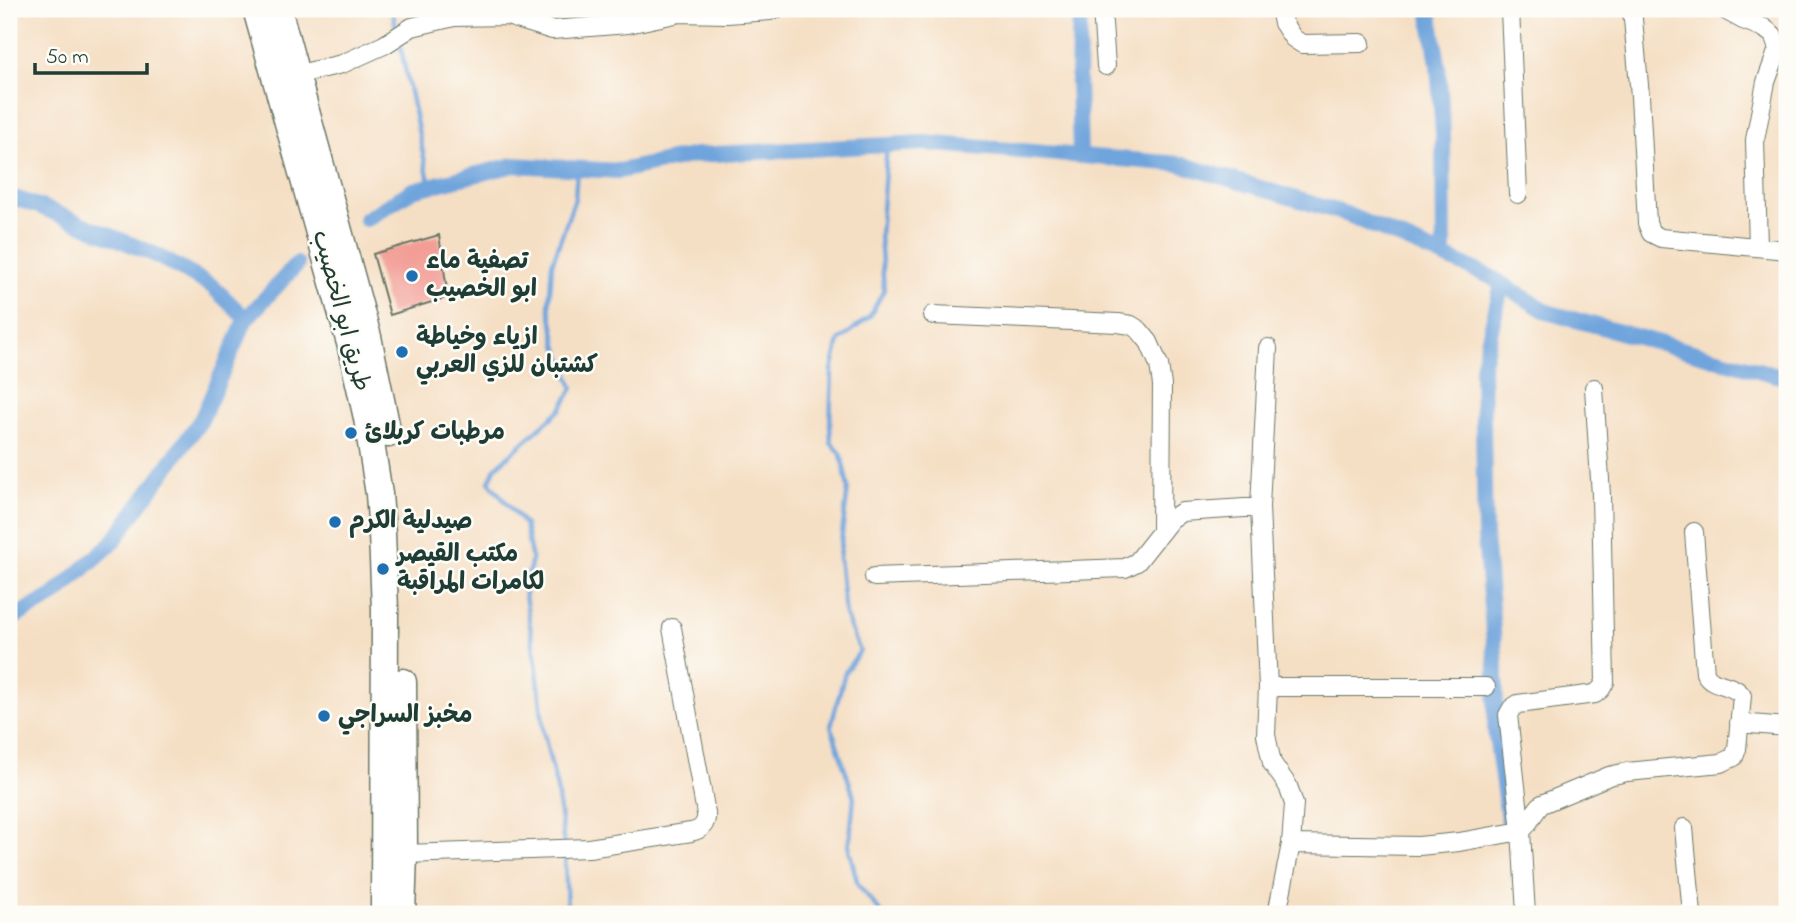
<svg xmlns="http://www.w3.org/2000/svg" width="1796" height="923" font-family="'Indie Flower','Playpen Sans Arabic',sans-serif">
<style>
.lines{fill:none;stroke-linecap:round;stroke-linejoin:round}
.stream{stroke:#6fa4dc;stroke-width:4.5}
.canal{stroke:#6fa4dc;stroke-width:16}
.building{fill:#f29e96}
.street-casing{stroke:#6a7666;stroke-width:20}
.primary-casing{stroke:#6a7666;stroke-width:29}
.street{stroke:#fff;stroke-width:18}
.primary{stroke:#fff;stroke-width:26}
.poi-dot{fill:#1f6fb2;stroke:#fdfcf7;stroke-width:2.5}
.labels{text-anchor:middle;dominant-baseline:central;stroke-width:5;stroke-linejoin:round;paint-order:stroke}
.poi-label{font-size:24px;font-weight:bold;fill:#1f3d34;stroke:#fdfcf7;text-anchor:start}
.street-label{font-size:24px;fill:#1f3d34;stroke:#fdfcf7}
</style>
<rect width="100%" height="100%" fill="#fdfcf7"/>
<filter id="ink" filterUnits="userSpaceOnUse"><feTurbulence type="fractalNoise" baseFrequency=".0143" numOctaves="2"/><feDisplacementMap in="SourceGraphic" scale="14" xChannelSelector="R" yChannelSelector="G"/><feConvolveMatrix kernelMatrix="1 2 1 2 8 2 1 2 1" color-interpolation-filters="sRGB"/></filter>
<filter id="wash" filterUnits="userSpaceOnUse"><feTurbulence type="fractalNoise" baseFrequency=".00686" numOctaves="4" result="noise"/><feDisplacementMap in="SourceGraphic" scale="28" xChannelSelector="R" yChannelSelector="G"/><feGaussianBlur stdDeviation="1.57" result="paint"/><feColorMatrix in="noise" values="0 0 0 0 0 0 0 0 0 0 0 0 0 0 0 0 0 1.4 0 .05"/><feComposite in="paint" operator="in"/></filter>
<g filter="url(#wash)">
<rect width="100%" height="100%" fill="#f5dfc4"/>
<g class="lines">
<path class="stream" d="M392,9L397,32
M399,40L430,186
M564,846L557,789L544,734L537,669L524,589L532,560L525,525L489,482L495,468L561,409L573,388L557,345L549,306L552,264L575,198L577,169
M565,855L567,914
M882,914L858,885L849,849L854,797L831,726L845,672L860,651L845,615L839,557L848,488L841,454L831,442L830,426L832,370L839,341L870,316L884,290L880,236L887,145"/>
<path class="canal" d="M1080,9L1078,78L1080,155
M1429,9L1438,64L1443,133L1444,256
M9,196L41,207L154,254L212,286L246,319
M366,219L413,190L514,165L619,171L695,155L924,143L1180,164L1346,214L1491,277L1547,312L1787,378
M1502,284L1482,367L1485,536L1496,666L1495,729L1508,818
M9,620L53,596L113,542L201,420L246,319L297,264"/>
</g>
<g id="blocks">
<path class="building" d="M439,235L448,297L390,315L373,254Z"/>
</g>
</g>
<g filter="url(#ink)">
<use href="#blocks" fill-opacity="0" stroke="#6a7666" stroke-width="2"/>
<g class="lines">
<defs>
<path id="street" d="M1102,9L1106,66
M1280,9L1283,23L1293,38L1302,44L1361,43
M1510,9L1518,194
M1631,9L1633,19L1640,96L1647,223L1651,233L1661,238L1787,250
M1723,9L1743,20L1764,28L1773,35L1778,49L1766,82L1755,140L1758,247
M295,75L342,64L384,45L412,27L454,17L507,16L552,30L628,24L680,13L727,14L770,11L776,9
M933,315L1118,323L1131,325L1139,330L1149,342L1159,365L1162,385L1161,530
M1268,348L1260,507L1268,687L1266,735L1272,763L1288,786L1294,804L1291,844L1277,914
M874,577L1125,568L1137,562L1171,519L1182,512L1260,507
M1268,687H1486
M1739,723L1787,727
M1684,828L1692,914
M1291,844L1419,846L1459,842L1521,831C1530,824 1533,812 1542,804L1609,776L1627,772L1721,763L1734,757L1737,749L1742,696C1733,682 1713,688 1705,673L1694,532
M404,854L589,848L691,832C702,830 707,823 706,813L672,628
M1526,914L1521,831L1508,715L1512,708L1518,704L1595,694L1601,689L1605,682L1601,495L1594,388"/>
<path id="primary" d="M256,9L350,343L367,418L379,494L382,533L385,610L384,914
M278,9L368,337L388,434
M402,914L404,854L403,682"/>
</defs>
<use href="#street" class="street-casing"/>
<use href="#primary" class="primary-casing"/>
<use href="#street" class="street"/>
<use href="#primary" class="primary"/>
</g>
</g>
<g class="poi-dot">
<circle cx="412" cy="276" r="7"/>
<circle cx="402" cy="352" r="7"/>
<circle cx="351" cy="433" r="7"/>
<circle cx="335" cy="522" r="7"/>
<circle cx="383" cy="569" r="7"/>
<circle cx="324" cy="716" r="7"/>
</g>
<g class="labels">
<g class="poi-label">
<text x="426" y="262">تصفية ماء<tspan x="426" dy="28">ابو الخصيب</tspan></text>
<text x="416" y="338">ازياء وخياطة<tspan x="416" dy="28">كشتبان للزي العربي</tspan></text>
<text x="365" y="433">مرطبات كربلائ</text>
<text x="349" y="522">صيدلية الكرم</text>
<text x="397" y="555">مكتب القيصر<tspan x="397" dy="28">لكامرات المراقبة</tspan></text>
<text x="338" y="716">مخبز السراجي</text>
</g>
<g class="street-label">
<text transform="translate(340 311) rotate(75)">طريق ابو الخصيب</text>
</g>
</g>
<rect width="1796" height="923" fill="none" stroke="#fdfcf7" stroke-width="35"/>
<path d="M35 63v10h112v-10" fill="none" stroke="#1f3d34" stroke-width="3.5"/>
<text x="46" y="63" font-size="21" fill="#1f3d34" stroke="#fdfcf7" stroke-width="5" paint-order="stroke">50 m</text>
</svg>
